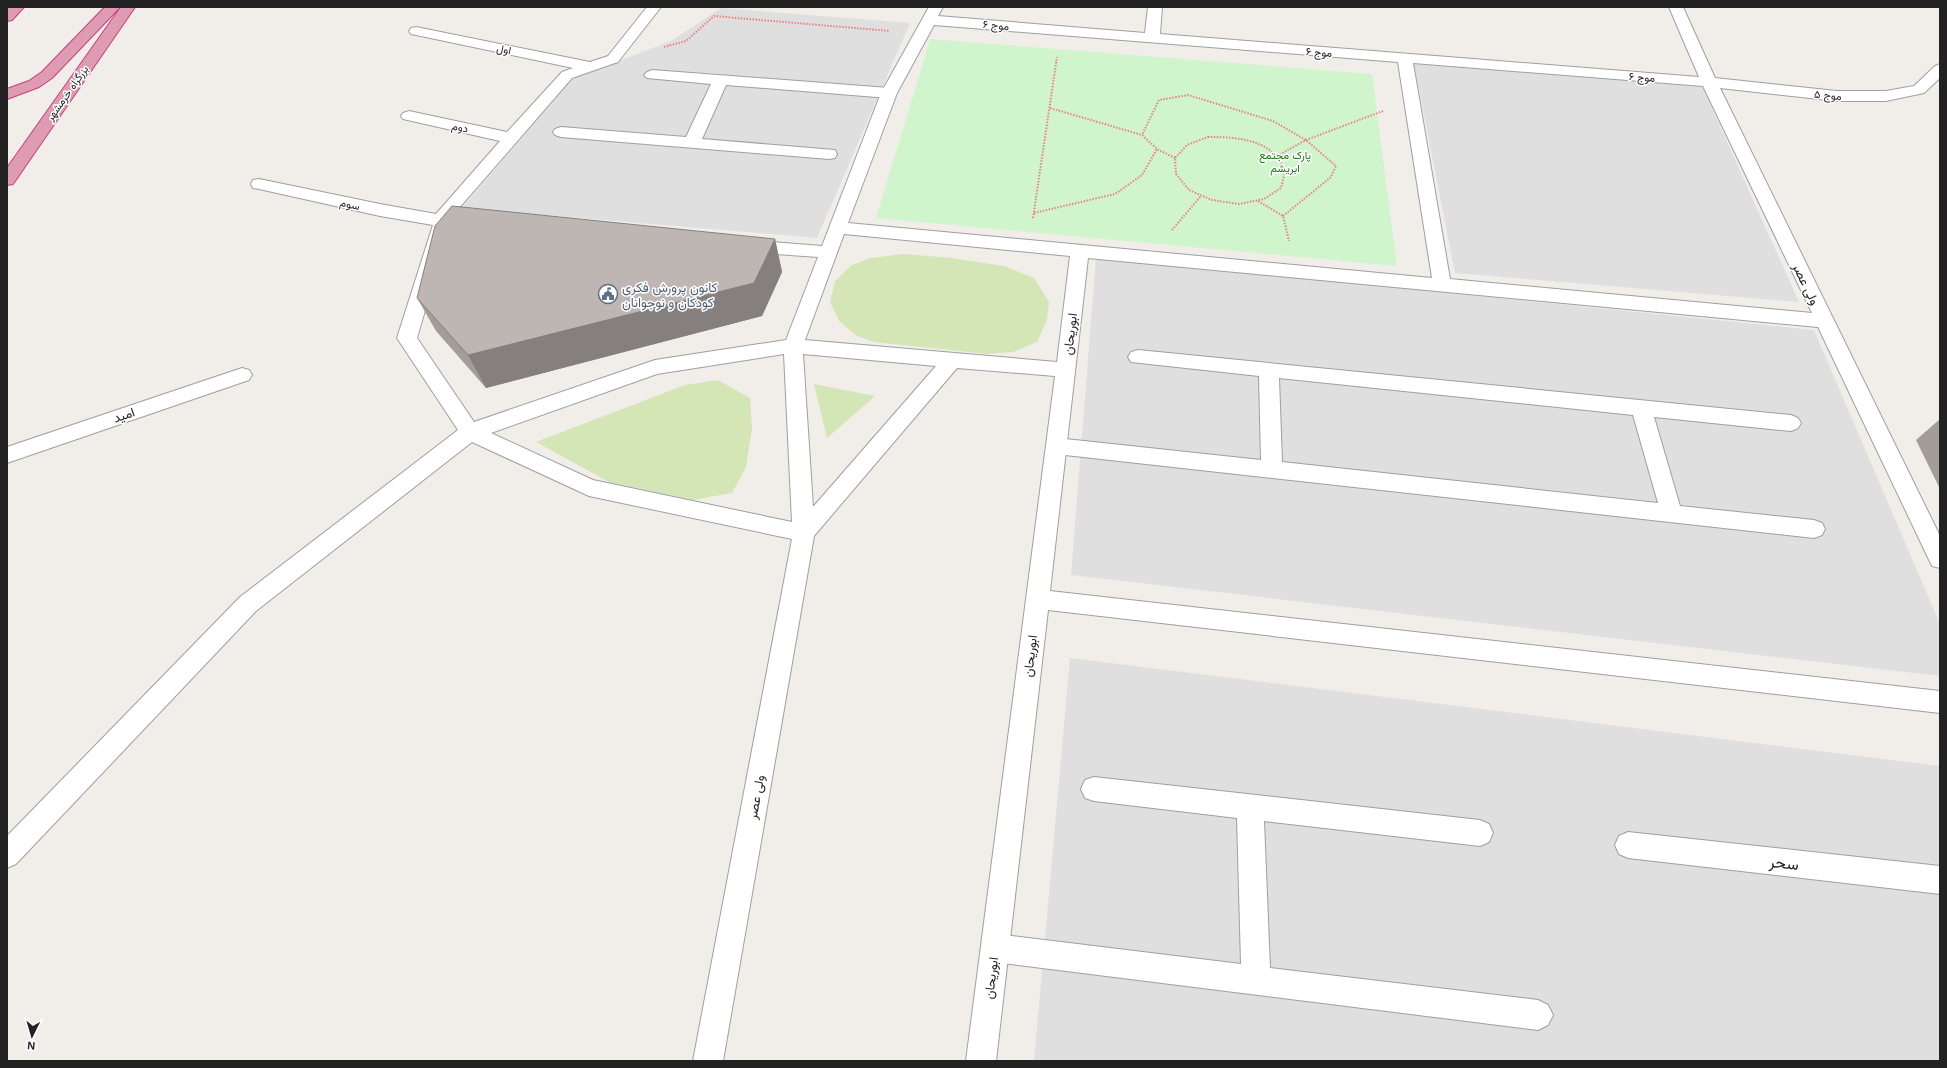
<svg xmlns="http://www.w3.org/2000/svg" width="1947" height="1068" font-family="Helvetica,Vazirmatn,sans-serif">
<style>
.residential{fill:#e0dfdf}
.grass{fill:#d4e5b6}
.park{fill:#d0f5cd}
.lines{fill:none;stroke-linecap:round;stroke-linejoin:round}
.lane-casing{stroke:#9f9f9f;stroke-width:2}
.street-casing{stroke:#9f9f9f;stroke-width:2}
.highway-casing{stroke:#c93d81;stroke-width:2}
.path{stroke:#ec8085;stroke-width:2;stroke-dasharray:1.5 1.5;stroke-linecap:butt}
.lane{fill:#fff;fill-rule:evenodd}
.street{fill:#fff;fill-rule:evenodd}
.highway{fill:#df9bb1;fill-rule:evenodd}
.wall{fill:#a39d9a}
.shaded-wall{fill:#857f7d}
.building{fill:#beb6b3;stroke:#857f7d}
.labels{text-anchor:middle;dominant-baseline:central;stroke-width:3;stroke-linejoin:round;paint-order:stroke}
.far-street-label{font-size:11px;fill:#222;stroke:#fff}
.far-park-label{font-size:11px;fill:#1f7719;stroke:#fff}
.street-label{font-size:13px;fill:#222;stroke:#fff}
.service-label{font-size:13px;fill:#4e5e75;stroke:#fff;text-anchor:start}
.near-street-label{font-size:16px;fill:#222;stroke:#fff}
</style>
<rect width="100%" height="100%" fill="#f1eeea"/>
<path class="residential" d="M721,8L910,23L817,238L462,208L572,79L671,41Z
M1414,64L1702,86L1799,302L1455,273Z
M1096,257L1814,330L1940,624V676L1071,575Z
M1070,658L1940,766V1061H1034Z"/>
<path class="grass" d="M904,254L952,258L1004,266L1034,278L1049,302L1047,320L1037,342L1013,352L988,354L874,342L857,336L839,321L830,302L835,281L852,265L871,258Z
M718,380L750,398L752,429L746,467L732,493L693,500L609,482L536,442L685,385Z
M814,384L875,396L827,438Z"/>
<path class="park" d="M930,39L1372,74L1397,266L876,218Z"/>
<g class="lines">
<defs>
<path id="lane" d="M652,70L889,88L894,90L897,93L894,96L889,98L726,85L702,139L835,150L837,154L835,158L829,159L561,137L555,135L553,132L555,129L561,127L686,137L711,84L647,78L644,75L647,72Z
M1138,350L1791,415L1798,418L1801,423L1798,428L1791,431L1654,417L1680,506L1814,520L1822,523L1825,529L1822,535L1814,538L1056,454L1049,452L1046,446L1049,440L1056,438L1261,460L1259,376L1131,362L1128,357L1131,352ZM1279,378L1633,415L1658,503L1282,462Z
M1094,777L1480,820L1489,824L1493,833L1489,842L1480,846L1264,821L1270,968L1538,1000L1548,1005L1553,1015L1548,1025L1538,1030L995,962L985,958L981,948L985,938L995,934L1241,964L1237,818L1094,801L1085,798L1081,789L1085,780Z"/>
<path id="street" d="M647,7H661L618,62L572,78L453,215L452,217L461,219L464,223L461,227L449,228L417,338L474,422L655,360L786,340L818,257L747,252L741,250L738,246L741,242L747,240L822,246L881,93L929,7H943L938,16L1145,33L1148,7H1162L1160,34L1699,77L1669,7H1683L1715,78L1837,91H1886L1914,86L1935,66L1940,64V78L1924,93L1886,101H1837L1720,88L1940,536V568L1932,566L1818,327L1088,258L1050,591L1940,691V713L1048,610L996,1061H966L1055,376L957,368L814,536L723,1061H693L792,539L589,496L472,442L256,611L16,864L7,868V836L240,597L458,430L397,338L433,225L380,216L259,189L253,188L251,184L253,180L259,179L380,204L436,214L500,141L403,119L401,116L403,113L409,111L507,132L562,72L573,68L416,35L411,34L409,31L411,28L416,27L590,62L608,56ZM934,25L1398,62L1432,278L848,223L897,93ZM1413,63L1703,86L1812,313L1450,279ZM844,234L1070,256L1057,362L805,340ZM784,354L792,522L593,480L491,433L657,374ZM803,354L936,366L813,507Z
M242,368L249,370L252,375L249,380L7,463V447Z
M1628,832L1940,866V894L1628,858L1619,854L1615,845L1619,836Z"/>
<path id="highway" d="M9,7H24L12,20L7,21V9Z
M105,7H120L52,78L39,87L7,99V89L29,81L42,72Z
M121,7H135L13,184L7,185V168Z"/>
</defs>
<use href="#lane" class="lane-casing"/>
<use href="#street" class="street-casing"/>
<use href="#highway" class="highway-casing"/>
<path class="path" d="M664,47L686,41L714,16L890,31
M1050,108L1142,135
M1208,137C1231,137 1262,138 1278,158C1281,162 1283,167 1285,172L1281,188L1264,199L1239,204L1212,200L1189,190L1176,174L1175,158L1187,145Z
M1277,156L1306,140L1383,111
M1175,158L1157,149L1142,135L1159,100L1188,95L1273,121L1306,140L1336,166L1331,177L1283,216
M1258,201L1283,216L1289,241
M1034,213L1115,194L1142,175L1157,149
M1033,218L1057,57
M1172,230L1201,196"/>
<use href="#lane" class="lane"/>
<use href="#street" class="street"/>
<use href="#highway" class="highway"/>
</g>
<path class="wall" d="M775,239L782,272L762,316L486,388L436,331L417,298Z
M1940,419V489L1916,440Z"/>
<path class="shaded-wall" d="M775,239L782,272L762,316L486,388L468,355Z"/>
<path class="building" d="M452,206L775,239L754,283L468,355L417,298L435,226Z"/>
<defs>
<symbol id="civic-ring" viewBox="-11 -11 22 22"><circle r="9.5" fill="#fff" stroke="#5c6f8a" stroke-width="1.5"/><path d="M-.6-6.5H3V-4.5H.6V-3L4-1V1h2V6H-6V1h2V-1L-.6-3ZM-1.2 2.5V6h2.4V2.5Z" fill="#5c6f8a"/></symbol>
</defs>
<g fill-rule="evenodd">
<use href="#civic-ring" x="597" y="283" width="22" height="22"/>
</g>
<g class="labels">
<g class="far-street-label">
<text transform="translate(996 25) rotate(5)">موج ۶</text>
<text transform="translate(504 49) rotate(12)">اول</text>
<text transform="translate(1319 52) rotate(4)">موج ۶</text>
<text transform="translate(1642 77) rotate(4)">موج ۶</text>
<text transform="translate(67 93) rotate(-55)">بزرگراه خرمشهر</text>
<text transform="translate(1828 95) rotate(5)">موج ۵</text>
<text transform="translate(460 127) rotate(12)">دوم</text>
<text transform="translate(350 204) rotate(12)">سوم</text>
</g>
<g class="far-park-label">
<text x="1285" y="155">پارک مجتمع<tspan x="1285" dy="13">ابریشم</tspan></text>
</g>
<g class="street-label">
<text transform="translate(1806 284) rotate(64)">ولی عصر</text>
<text transform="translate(1070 334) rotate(-83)">ابوریحان</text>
<text transform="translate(124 415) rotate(-19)">امید</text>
<text transform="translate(1030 656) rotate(-83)">ابوریحان</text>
<text transform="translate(756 797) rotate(-80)">ولی عصر</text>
<text transform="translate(991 978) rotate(-83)">ابوریحان</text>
</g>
<g class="service-label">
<text x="622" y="287">کانون پرورش فکری<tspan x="622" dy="15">کودکان و نوجوانان</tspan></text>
</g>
<g class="near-street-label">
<text transform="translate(1784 863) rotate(6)">سحر</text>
</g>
</g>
<rect width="1947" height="1068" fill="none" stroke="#222222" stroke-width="16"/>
<g transform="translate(32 1036) rotate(185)" stroke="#ffffff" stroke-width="3" paint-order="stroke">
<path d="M0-3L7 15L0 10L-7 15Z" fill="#222222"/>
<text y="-6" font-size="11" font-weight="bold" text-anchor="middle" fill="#222222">N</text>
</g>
</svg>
